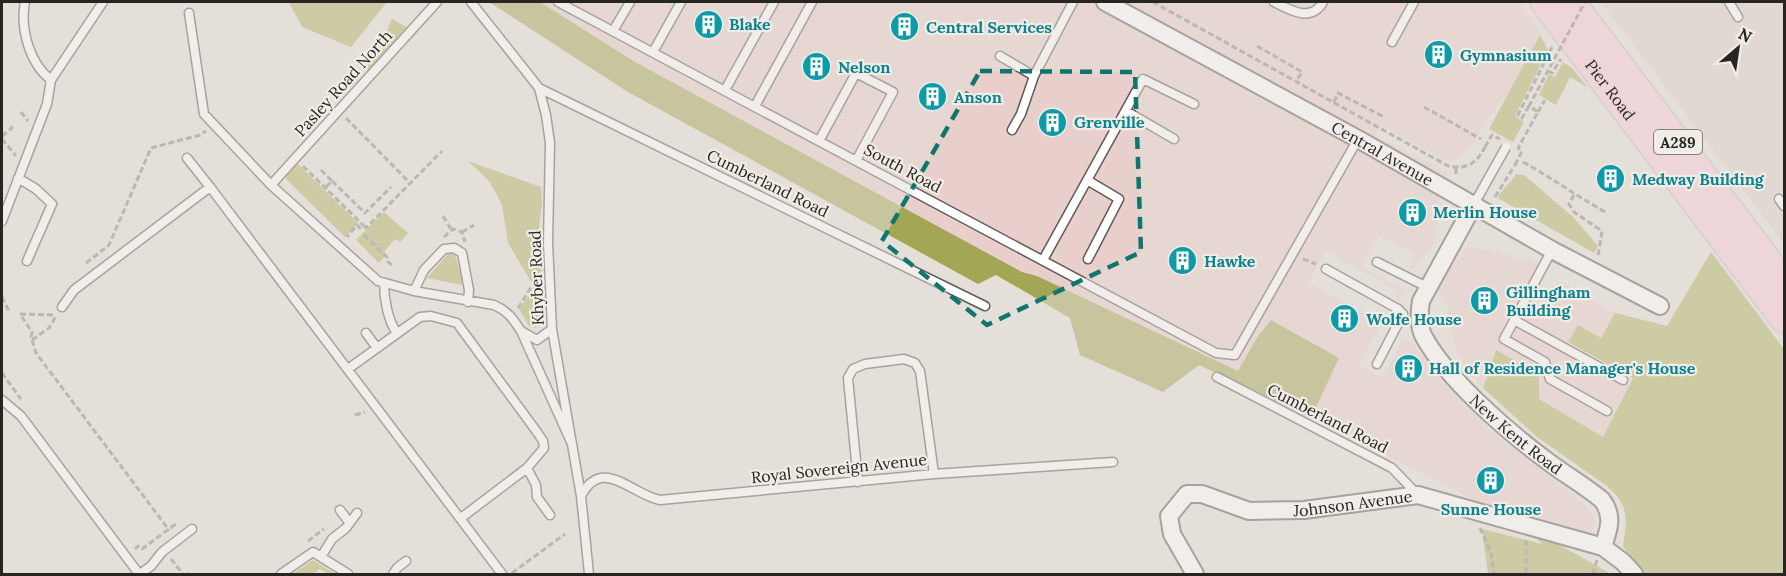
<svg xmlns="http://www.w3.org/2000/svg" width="1786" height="576" font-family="Lora,serif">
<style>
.built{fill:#ddd3c7}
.education{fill:#e9cfcc}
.green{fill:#b0b364}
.forest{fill:#a3a654}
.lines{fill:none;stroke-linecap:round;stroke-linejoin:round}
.service-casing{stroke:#5f5a55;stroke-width:11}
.minor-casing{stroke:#5f5a55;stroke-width:20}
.primary-casing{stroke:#bebebd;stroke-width:30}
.path{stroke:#8a8782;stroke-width:3;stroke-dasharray:6 3;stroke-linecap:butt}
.service{stroke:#fff;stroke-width:8}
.minor{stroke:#fff;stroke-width:16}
.primary{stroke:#facad9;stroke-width:27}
.service-bridge-casing{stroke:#5f5a55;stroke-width:11;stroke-linecap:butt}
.path-bridge{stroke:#8a8782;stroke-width:3;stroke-dasharray:6 3;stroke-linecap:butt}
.service-bridge{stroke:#fff;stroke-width:8}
.marked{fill:none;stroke:#0f766e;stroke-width:4.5;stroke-dasharray:12 8;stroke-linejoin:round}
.labels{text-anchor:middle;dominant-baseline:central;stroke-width:4.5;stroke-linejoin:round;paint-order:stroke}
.shield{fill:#f1ece6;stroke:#64615d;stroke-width:1.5}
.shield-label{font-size:15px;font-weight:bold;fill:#272522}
.culture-label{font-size:16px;font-weight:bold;fill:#0d838f;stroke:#f1ece6;text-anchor:start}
.street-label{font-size:16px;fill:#272522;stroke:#f1ece6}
</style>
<rect width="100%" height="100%" fill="#e4dfd9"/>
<path class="built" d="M1600,2H1784V244L1614,19Z"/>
<path class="education" d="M501,2H1520L1547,45L1485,122L1471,148L1455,160L1442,159L1380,125L1375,135L1447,172L1449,178L1438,203L1442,208L1432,247L1415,268L1409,269L1416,255L1379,235L1361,267L1405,291L1401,299L1398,302L1394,288L1326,251L1308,282L1382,323L1358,365L1382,378L1403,339L1412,343L1445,384L1490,430L1585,504L1595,520L1592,532L1590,535L1526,526L1311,418L1199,366L1201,369L925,232Z
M1468,246L1539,263L1521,295L1543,308L1558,281L1615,313L1601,338L1578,326L1566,347L1629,382L1603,438L1538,399L1496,351L1483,388L1469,374L1457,354L1447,305L1436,285Z"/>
<path class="green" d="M289,2H387L351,47L302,27Z
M392,19L408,28L369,71L365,65L376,55Z
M1540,35L1548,50L1515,116L1524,122L1513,142L1489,129Z
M1563,62L1573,69L1587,87L1570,77L1556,105L1539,95L1549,74L1555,77Z
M468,161L541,187L542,205L539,227L544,319L541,320L535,328L529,326L519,309L533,290V285L508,243L502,205L496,193L489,181Z
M296,162L358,223L345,237L286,179L287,172Z
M1516,174L1524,175L1573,217L1598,246L1594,253L1498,198C1499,192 1512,182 1516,174Z
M384,212L408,233L400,242L395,239L384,252L386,255L379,263L356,240Z
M1711,252L1784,349V574H1640L1630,564L1633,561L1623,547C1627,518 1630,507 1607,486L1537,437L1483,388L1496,350L1539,374V399L1603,437L1633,378L1568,342L1578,325L1601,338L1615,313L1667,326Z
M449,253L455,255L463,281L461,285L427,278Z
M1526,526L1606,571L1609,574H1488L1482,529L1542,544Z
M313,560L335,574H329L320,569L313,574H293Z"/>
<path class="forest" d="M489,2H540L635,62L1022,272L1037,276L1238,371L1258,336L1271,320L1339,358L1311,418L1199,365L1163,392L1080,355L1070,318L996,275L978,284L628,92Z"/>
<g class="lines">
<defs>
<path id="service" d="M25,2C20,28 29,63 51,80
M471,2L539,88L546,115L550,143L548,243L552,329L581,496L589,574
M558,2L1216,353L1235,355L1358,139
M1274,2C1290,10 1311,23 1323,2
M1729,2L1738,17
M189,13L204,114L271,185L378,281L414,291L494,305C508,311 513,319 521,331L572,444
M613,31L630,2
M1392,42L1414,2
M653,52L681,2
M1000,56L1034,76L1073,2
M539,88L985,306
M725,90L774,2
M755,106L812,2
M1126,111L1174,139
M1012,130L1021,114L1034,76
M819,141L856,73L893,92L856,161
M187,158L210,187
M18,178L36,189L52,204L27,261
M1087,180L1119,199L1088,259
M271,185L437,2
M1779,199L1784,206
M1473,206L1501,156
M2,221L47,104L51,80L103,2
M1552,250L1504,339L1545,362L1550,379L1607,411
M1043,260L1143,79L1194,104
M1377,262L1427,287
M1326,269L1398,309L1403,314
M384,283C384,299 388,321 397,333
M414,291L424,270L444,249L454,248L462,253L469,290L468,302
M62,307L74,290L210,187L502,574
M1514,320L1623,380
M521,331L537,340L552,329
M366,333L377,348
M1377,364L1403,314
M348,369L420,317L431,316L457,323L537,432L543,441L544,448L527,468L461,518
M1217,377L1392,468L1417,494
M2,400L21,416L139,574
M527,468L536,485L537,497L550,515
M858,482L848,378L853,369L865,364L904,359L915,363L920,371L934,474
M581,496C602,455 632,495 660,500L934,474L1113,462
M340,510L349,522
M321,557L332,539L346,528L357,513
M140,574L151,566L162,552L192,529
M281,574L313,552L348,574
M393,574L397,568L406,561"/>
<g id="minor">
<path id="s1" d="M1105,2L1358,139L1552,250L1660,306"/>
<path id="s2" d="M1473,206L1421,301C1419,313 1418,326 1424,337C1447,379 1507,431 1546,460C1564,474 1584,485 1602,500C1614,516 1609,529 1603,547"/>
<path id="s3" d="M1195,574L1172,534L1169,516L1187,494H1202L1249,511L1304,510L1418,495L1603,547L1623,562L1634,574"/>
</g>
<g id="primary">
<path id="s4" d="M1544,2L1784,319"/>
<path d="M1571,2L1784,282"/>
</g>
</defs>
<use href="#service" class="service-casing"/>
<use href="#minor" class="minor-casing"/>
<use href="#primary" class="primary-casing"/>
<path class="path" d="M1153,2L1448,166C1467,170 1477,163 1485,147
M1257,46L1302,72L1297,80
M1548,71L1552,73L1561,59
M1334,102L1338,93L1384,117
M1529,106L1522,118L1518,115L1552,47
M1424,107L1481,139
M21,112L28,121
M1538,112L1545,100
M346,118L410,183
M2,136L12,128L10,125
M2,139L16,156
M1523,162C1552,178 1578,197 1607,213
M303,166L364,226L361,229L357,225L347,237
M321,170L332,181L325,188
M1456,174V168
M332,181L365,213L391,187
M1574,195L1569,204L1574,212L1602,231L1598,256
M1495,197L1515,165
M443,216L451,229
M364,226L366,228L442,151
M462,232L474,225
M364,235L387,257V261L392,265
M444,237L453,229L462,232L465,242
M1303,259L1316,264
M86,263L109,245L151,148L200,135L206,131
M2,297L9,311
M518,308L532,286
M53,315L20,314L32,332L31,337L36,353L169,530
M32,340L49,328L56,316
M2,373L21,399
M355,415L365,412
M1480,528L1491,553L1494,574
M1526,540V574
M308,541L324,529
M135,549L138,546L142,549L177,523
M171,559L183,574
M512,573L565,534
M187,574H190
M1593,574L1597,560"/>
<use href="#service" class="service"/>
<use href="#minor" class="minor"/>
<use href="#primary" class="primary"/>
<defs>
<path id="service-bridge" d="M1501,156L1506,147"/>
</defs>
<use href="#service-bridge" class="service-bridge-casing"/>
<path class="path-bridge" d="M1485,147L1492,135L1500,139
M1515,165L1522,151L1518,148L1538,112L1529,106L1585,2"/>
<use href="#service-bridge" class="service-bridge"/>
</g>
<path d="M0 0H1786V576H0ZM980,71L1135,72L1141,252L987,325L882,241Z" fill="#e4dfd9" fill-opacity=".55" fill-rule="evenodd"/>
<path class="marked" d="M980,71L1135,72L1141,252L987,325L882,241Z"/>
<defs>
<symbol id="building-disc" viewBox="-11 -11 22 22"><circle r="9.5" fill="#0f9aa8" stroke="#f1ece6"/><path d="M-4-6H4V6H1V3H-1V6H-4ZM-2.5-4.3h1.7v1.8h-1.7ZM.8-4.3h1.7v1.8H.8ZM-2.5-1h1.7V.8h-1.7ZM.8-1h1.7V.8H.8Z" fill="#fff"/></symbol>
</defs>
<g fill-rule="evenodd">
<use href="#building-disc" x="692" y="8" width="33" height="33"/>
<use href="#building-disc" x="888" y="10" width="33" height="33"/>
<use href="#building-disc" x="1422" y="38" width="33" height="33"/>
<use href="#building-disc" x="800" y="50" width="33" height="33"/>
<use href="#building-disc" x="916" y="80" width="33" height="33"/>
<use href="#building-disc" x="1036" y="106" width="33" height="33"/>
<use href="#building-disc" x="1594" y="162" width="33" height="33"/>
<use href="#building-disc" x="1396" y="196" width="33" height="33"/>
<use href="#building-disc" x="1166" y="244" width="33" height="33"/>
<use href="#building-disc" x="1468" y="284" width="33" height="33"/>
<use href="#building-disc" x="1328" y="302" width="33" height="33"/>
<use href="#building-disc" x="1392" y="352" width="33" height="33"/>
<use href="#building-disc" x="1474" y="464" width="33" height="33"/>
</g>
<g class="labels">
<rect class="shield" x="1654" y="130" width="48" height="24" rx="4.5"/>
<g class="shield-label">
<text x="1678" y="142">A289</text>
</g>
<g class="culture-label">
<text x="729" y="24">Blake</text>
<text x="926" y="27">Central Services</text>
<text x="1460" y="55">Gymnasium</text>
<text x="838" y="67">Nelson</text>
<text x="954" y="97">Anson</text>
<text x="1074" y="122">Grenville</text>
<text x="1632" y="179">Medway Building</text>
<text x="1433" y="212">Merlin House</text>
<text x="1204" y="261">Hawke</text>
<text x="1506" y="292">Gillingham<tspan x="1506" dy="18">Building</tspan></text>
<text x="1366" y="319">Wolfe House</text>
<text x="1429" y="368">Hall of Residence Manager's House</text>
<text x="1491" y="509" text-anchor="middle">Sunne House</text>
</g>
<g class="street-label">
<text transform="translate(343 83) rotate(-48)">Pasley Road North</text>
<text stroke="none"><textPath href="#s4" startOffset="110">Pier Road</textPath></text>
<text stroke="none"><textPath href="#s1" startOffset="316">Central Avenue</textPath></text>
<text transform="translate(903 168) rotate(28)">South Road</text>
<text transform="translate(768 183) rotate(26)">Cumberland Road</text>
<text transform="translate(536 278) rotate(-92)">Khyber Road</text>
<text transform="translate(1328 418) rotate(27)">Cumberland Road</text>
<text stroke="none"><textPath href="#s2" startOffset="280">New Kent Road</textPath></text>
<text transform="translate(839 468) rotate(-6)">Royal Sovereign Avenue</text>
<text stroke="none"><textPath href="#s3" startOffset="262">Johnson Avenue</textPath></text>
</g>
</g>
<rect width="1786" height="576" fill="none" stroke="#272522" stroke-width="6"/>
<g transform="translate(1738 48) rotate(29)" stroke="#f1ece6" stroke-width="4.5" paint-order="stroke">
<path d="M0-4.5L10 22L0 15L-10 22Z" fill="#272522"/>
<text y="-9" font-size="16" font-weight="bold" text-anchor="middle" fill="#272522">N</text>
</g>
</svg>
